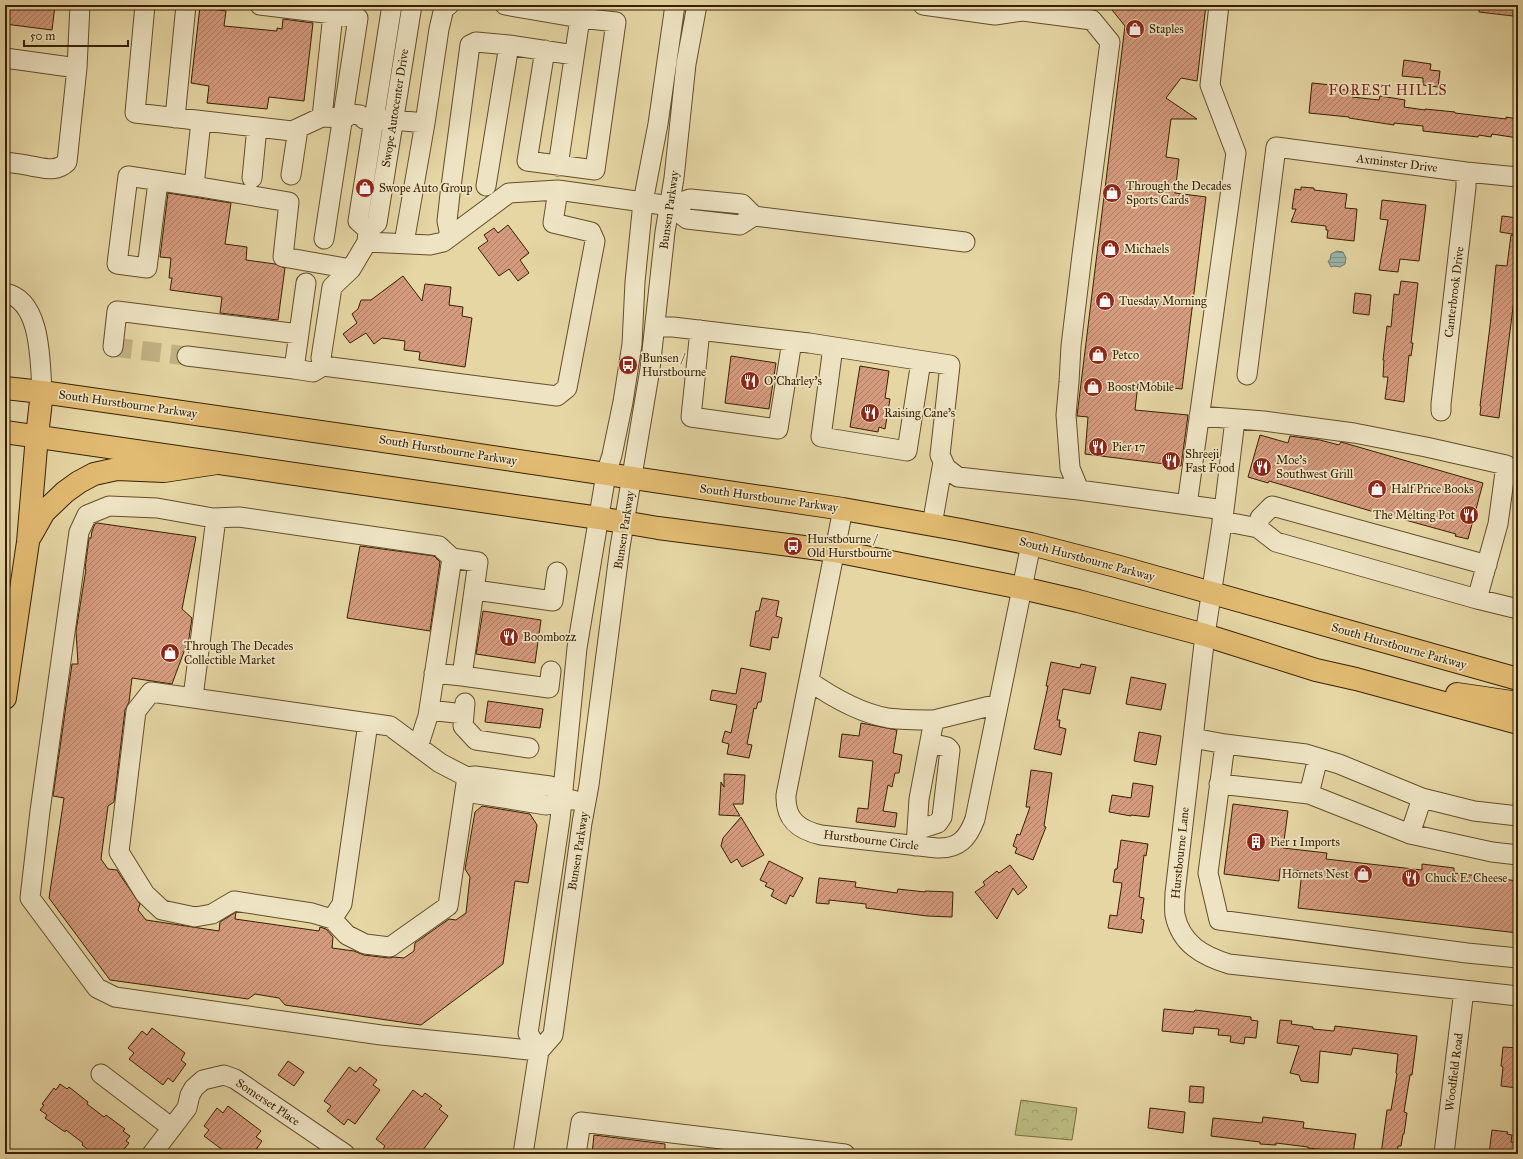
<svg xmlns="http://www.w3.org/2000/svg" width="1523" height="1159" font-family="'IM FELL Great Primer',serif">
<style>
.park{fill:url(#park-crowns);stroke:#7a6e40}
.water{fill:url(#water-rules);stroke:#727b69}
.building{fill:url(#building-hatch);stroke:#382000}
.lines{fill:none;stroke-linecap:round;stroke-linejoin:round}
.minor-tunnel{stroke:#c2b283;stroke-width:19;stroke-dasharray:19 10;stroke-linecap:butt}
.minor-casing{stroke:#634e29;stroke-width:21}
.major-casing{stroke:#382000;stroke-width:24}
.highway-casing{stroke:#382000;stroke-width:24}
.minor{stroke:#eee4c4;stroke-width:19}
.major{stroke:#e2bb72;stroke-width:22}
.highway{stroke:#e2bb72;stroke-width:22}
.labels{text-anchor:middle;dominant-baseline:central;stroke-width:3.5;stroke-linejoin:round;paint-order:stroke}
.poi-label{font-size:12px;fill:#382000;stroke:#eee4c4;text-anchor:start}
.street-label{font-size:12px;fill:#382000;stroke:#eee4c4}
.quarter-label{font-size:14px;letter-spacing:1px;fill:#7a1f14;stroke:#eee4c4}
</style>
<defs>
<pattern id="park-crowns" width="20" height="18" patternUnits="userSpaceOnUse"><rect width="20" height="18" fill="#bbbc81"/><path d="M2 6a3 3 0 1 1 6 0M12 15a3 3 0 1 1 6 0" fill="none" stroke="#a2a16e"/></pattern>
<pattern id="water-rules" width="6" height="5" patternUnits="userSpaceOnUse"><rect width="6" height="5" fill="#98b7af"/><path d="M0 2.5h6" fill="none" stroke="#7d948c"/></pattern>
<pattern id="building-hatch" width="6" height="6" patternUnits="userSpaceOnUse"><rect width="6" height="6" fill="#d59b7e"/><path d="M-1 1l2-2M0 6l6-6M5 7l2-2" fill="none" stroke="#ae7e65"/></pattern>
</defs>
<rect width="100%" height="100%" fill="#e5d6a4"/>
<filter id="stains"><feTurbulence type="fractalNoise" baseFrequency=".005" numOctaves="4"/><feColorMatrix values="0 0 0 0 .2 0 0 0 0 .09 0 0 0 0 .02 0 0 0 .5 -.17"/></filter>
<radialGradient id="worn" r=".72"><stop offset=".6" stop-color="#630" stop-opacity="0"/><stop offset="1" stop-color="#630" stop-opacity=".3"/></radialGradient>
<path class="park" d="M1021,1100L1077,1108L1072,1140L1015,1135Z"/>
<path class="water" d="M1337,251L1343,252L1346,258L1345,264L1340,267L1334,266L1331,267L1328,261L1330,260L1331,254Z"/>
<path class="building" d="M5,5H55L52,30L5,24Z
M1108,5H1206L1197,81L1181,78L1166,98L1197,119H1171L1166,157L1179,159L1175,193L1206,197L1182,389L1138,384L1135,410L1188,415L1181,466L1085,454L1088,417L1077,416L1125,26Z
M1479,5H1514L1513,16L1479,12Z
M200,7L226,11L224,26L277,31V28L282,29L283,19L313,23L304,101L269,97L267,109L207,103L209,86L191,83Z
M1404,60L1431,64L1430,70L1440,71L1438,87L1423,85V78L1402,76Z
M1312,83L1331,85L1330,88L1353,91L1352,97L1379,100L1380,96L1405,100L1404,107L1425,110V109L1455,112V113L1506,119V117L1518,119V138L1492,134L1491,137L1479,135L1478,137L1423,131V126L1394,123V125L1349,118V117L1309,113Z
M1301,187L1314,188V190L1347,194L1345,208L1357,209L1354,241L1327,238L1328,230H1326V226L1291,222L1296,209H1292L1295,189L1301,190Z
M168,193L231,203L225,244L247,247L246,260L275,264L285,268L278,320L220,313L222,297L170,290L172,278H169L171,258L160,257Z
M1382,200L1426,205L1419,261L1400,259L1398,272L1379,270L1388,220L1380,219Z
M1502,216L1518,218V235L1500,232Z
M508,225L529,253L520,260L529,273L518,281L509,269L499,276L478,248L488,241L484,235L494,228L498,233Z
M1511,235L1518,236V284H1516L1499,418L1480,415L1481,406H1480L1490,326L1496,265L1507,266Z
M403,276L422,301L425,284L451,287L449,305L463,307L462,316L472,318L465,367L419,360L420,352L404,350L405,341L382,338L374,344L366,333L350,343L343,334L357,323L352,314L358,309L361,300H371Z
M1401,281L1418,283L1411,343H1413L1411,356L1409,355L1404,402L1385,399L1388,377H1383L1384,360H1383L1387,326L1391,327L1394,294L1399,295Z
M1355,293L1371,295L1369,315L1353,313Z
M731,356L776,363L769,409L725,403Z
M860,366L889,371L885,398L890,399L885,429L879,427L878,432L850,427Z
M1260,435L1288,443L1290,436L1320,440L1339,445L1341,442L1483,483L1468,539L1455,536L1456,534L1398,518V519L1269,481L1268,483L1248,477Z
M97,523L196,537L182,609L192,618L189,638L172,684L132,678L129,702L125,710L114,802L108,806L101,859L108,869L117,870L120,875L140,904L138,910L146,920L219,931L220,922L236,912L235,919L319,931L320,927L326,929L333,937L332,948L354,951L364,955L389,958L394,957L404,958L414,951L415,943L449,919L456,920L466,913L470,877L465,869L475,812L482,806L530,814L537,825L528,883L515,881L503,964L421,1025L285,1005L279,998L255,994L248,999L110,980L49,898L64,798L53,796L72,664H78L76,631L86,569H85L89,538H91L92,531L95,524Z
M360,546L434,556L440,562L430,631L347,618Z
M762,598L779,601L776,616L782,618L778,638L772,637L770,650L750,646L756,611H759Z
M483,611L541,620L535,663L476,654Z
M1051,662L1080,668L1081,664L1096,667L1090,694L1063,689L1057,720H1060L1059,727L1066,729L1061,755L1034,749L1048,686H1046Z
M741,668L766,673L761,702H758L756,709L754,708L747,744L752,745L749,758L727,754L729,744L722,742L725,731L731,733L737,705L710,700L712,690L736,694Z
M1131,677L1166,684L1161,710L1126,704Z
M488,701L543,709L540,728L485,722Z
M861,723L897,730L893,753L902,755L899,773H895L892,787L888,785L883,811L897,813L895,827L856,822L858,808L868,809L873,761L839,757L842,734L859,736Z
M1139,732L1161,736L1156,765L1134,761Z
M1031,770L1052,773L1044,826L1046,827L1033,860L1015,853L1017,848L1013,846L1017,834L1020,835L1030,807H1026Z
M724,774L745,775L743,804H733L740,816L719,815L721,782L724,787Z
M1133,783L1153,786L1149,817L1131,815V816L1109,812L1112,795L1131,798Z
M1233,804L1288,811L1283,848L1327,853L1326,859L1422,870V864L1454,868V873L1518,881V933L1298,908L1302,871L1280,869L1279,881L1224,874Z
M741,817L764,855L742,867L737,859L731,863L721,846L723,838Z
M1121,840L1148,844L1146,856L1144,855L1139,897L1144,898L1141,919L1144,920L1142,933L1108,928L1110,915L1117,916L1122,883L1113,882L1115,869H1117Z
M769,861L803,878L793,897L790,895L786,904L771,896L774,890L765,886L767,883L760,880Z
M1010,865L1027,887L1018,895L1013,888L997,919L975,892L985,885L983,882L997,871L999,873Z
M819,878L856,882L855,887L897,893L898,889L925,892V891L953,892L952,917L927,916L866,908V904L829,900V904L816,903Z
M1164,1009L1194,1012L1195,1010L1251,1017V1020L1258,1021L1256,1038L1245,1037L1244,1044L1230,1042L1231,1036L1218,1035L1219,1029L1194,1027L1193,1034L1162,1031Z
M1280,1020L1292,1021L1291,1024L1313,1027V1029L1334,1031L1335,1026L1417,1036L1412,1075H1410L1404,1112L1407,1113L1404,1134H1403L1401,1146H1398L1397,1154H1381L1387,1110H1391L1397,1074L1396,1073L1398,1054L1353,1048L1351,1055L1320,1051L1318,1083L1301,1081L1299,1075L1290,1073L1299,1046L1277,1043Z
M152,1028L185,1053L181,1060L186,1064L173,1082L168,1078L163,1085L129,1059L134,1053L128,1048L142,1031L147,1035Z
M1503,1047L1518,1048L1517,1088L1501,1086L1503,1067L1501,1066Z
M288,1061L304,1072L294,1086L278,1075Z
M349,1067L356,1072L360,1067L377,1080L373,1085L380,1090L355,1124L348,1119L344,1125L327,1111L331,1106L324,1101Z
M60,1084L67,1089L69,1087L88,1102L87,1104L104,1117L106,1115L125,1129L123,1131L130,1136L126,1141L129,1143L120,1154H94L82,1145L83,1143L66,1130L65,1132L45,1118L47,1115L40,1110L44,1105L42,1104L54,1088L56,1090Z
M1190,1086L1204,1087L1203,1103L1189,1102Z
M413,1090L422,1097L425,1093L442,1106L439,1109L448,1116L420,1154H389L383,1149L385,1146L376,1139Z
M228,1106L261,1131L256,1137L262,1141L253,1154H228L204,1136L209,1130L204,1126L217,1108L223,1113Z
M1150,1108L1185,1112L1183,1133L1148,1128Z
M1263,1117L1304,1122L1303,1128L1356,1134L1353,1153L1308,1148V1147L1276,1143V1145L1260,1144V1142L1211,1136L1213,1118L1262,1123Z
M1492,1130L1508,1132L1507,1134L1512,1135L1511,1142L1518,1144V1154H1489Z
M594,1135L665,1144V1154H592Z"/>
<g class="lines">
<path class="minor-tunnel" d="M113,347L187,356"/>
<defs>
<path id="minor" d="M145,5L135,113L292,131L322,117L345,118L351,114L360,115L364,119L393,120L425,123L439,29L444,8L449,5
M260,5L333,14
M505,5L580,18L558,166
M923,5L995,15L1023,11L1092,20L1110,42L1082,255L1071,346L1069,382L1066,415L1070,468L1079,490L1224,510L1205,635L1175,893C1175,900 1174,908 1175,915C1181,944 1203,956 1229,964L1518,996
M545,50L527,161L595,170L616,22L580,18
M5,58L77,68L67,162C56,173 44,168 31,166C22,164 14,163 5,162
M77,68L80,5
M322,117L333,14L358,18L324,239
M175,118L186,5
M201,121L194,186L289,202L283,257L351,269
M291,175L298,129
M252,178L257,127
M158,182L147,268L117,264L128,176L194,186
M486,186L509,45
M558,190L553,223L591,232L595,241L567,388L557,396L323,366L321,358L332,287L351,269L367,242L430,245L443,242L509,193L558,190L643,202L670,206L687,219L740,225L754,216
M670,206L690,199L742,204L754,216L965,242
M368,230L358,221L392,5
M450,236L447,221L450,194L470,45L476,42L509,45L574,55
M367,242L368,230L377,223L412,5
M404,243L425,123
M306,283L294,369L313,372L323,366
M5,293C42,300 40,363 42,392
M655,327H673L809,343L950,365L940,455L946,468L958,477L1079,490
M700,330L691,417L778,429L792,341
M113,347L117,311L299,334
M833,347L821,437L907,451L921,361
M187,356L294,369
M1247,375L1276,147L1466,172L1518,177
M1441,411V404L1466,187V172
M1199,416L1264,421L1354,433L1426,447L1506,465L1498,524L1477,599
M1187,505L1236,153L1210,85L1219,5
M843,509L786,795C785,820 799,830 821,835L937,848C959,849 968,838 975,819L1031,544
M1224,510L1235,420
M1222,521L1258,528L1276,542L1477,599L1518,609
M932,525L943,462
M1258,528L1260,518L1272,506L1487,565
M475,590L553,601L557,572
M434,673L462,676L478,562L452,558
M462,676L549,688L551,671
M809,681C832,697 859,713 888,718C903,720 919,720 934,720
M193,697L216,518
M465,703L463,726L476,740L529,748
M429,710L464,714
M1193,738L1225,744L1208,873L1219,920L1467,953L1518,958
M1225,744L1306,754L1339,764L1422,798L1474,811L1518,816
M418,747L428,716L452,558L439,546L239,517L213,518L157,508L109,506L87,515L79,532L40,811L30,898L97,988L115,997L381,1035L539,1051
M467,777L448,906L390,947L365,944L347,935L332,919L312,913L234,901L212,914L195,917L162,910L145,894L119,852L136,711L151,692L390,726L440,763L467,777L475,776L550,786L562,799
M1219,784L1309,794L1410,834L1492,852L1518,855
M465,792L546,805L562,799L573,800
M1309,794L1318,758
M917,830L938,823L942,817L950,750L947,747L930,743
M1410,834L1422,798
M916,846L919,799L934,720L998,704
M332,919L342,904L368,723
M539,1051L528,1033L560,820L577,648L606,474L612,455L623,402L632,344L635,282L643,202L658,124L675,5
M101,1074L172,1128
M152,1154L187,1108L190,1095L194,1088L203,1080L224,1075L235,1079L345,1154
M523,1154L539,1051L553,1035L582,823L589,785L620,547L650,369L665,232L674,178L686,64L697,5
M576,1154L581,1122L845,1154
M1444,1154L1464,990"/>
<path id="major" d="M5,388L42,392L425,447L843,509L961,530L1031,544L1116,566L1518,679
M5,432L599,518L658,528L835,551L1022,588L1078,601L1205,635L1316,670L1356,679L1518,723
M37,436L42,392
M1457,694L1518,703"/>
<path id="highway" d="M31,535L44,512L65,492L79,482L94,474L117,469L164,471L217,463
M5,698L28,542L37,436"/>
</defs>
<use href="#minor" class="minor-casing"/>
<use href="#major" class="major-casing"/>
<use href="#highway" class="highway-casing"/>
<use href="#minor" class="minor"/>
<use href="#major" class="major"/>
<use href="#highway" class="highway"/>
</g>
<defs>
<symbol id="shop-disc" viewBox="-11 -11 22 22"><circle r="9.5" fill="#8f2418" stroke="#eee4c4"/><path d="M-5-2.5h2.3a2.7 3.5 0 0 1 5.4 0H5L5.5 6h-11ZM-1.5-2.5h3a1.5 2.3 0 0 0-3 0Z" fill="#fff"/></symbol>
<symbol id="bus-disc" viewBox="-11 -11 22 22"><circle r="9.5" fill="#8f2418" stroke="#eee4c4"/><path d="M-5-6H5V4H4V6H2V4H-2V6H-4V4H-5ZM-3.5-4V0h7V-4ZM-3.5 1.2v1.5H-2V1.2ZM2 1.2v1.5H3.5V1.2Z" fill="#fff"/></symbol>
<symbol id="restaurant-disc" viewBox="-11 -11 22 22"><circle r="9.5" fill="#8f2418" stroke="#eee4c4"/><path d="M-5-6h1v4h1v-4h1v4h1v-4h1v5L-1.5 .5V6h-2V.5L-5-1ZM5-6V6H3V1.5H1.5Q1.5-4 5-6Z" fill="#fff"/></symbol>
<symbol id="building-disc" viewBox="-11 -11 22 22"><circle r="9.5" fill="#8f2418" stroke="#eee4c4"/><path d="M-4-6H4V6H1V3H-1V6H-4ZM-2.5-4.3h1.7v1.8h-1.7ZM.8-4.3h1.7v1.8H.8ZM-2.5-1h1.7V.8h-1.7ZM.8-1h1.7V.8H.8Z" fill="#fff"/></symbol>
</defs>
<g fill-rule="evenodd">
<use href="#shop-disc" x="1124" y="18" width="22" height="22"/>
<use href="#shop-disc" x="354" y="177" width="22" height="22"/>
<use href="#shop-disc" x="1101" y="182" width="22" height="22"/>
<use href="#shop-disc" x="1099" y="238" width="22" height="22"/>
<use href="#shop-disc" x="1094" y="290" width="22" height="22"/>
<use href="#shop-disc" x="1087" y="344" width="22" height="22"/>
<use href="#bus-disc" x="617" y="354" width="22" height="22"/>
<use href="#restaurant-disc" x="739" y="370" width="22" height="22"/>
<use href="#shop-disc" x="1082" y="376" width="22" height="22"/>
<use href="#restaurant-disc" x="859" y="402" width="22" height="22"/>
<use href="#restaurant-disc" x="1087" y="436" width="22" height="22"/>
<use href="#restaurant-disc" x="1160" y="450" width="22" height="22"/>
<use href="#restaurant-disc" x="1251" y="456" width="22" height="22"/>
<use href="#shop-disc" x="1366" y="478" width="22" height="22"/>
<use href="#restaurant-disc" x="1458" y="504" width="22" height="22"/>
<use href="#bus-disc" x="782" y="535" width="22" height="22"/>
<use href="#restaurant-disc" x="498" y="626" width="22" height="22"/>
<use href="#shop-disc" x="159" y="642" width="22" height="22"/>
<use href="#building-disc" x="1245" y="831" width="22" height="22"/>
<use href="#shop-disc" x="1352" y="863" width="22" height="22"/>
<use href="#restaurant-disc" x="1400" y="867" width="22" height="22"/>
</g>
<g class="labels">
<g class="poi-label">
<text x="1149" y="29">Staples</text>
<text x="1126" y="186">Through the Decades<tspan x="1126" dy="14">Sports Cards</tspan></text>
<text x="379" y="188">Swope Auto Group</text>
<text x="1124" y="249">Michaels</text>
<text x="1119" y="301">Tuesday Morning</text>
<text x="1112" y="355">Petco</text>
<text x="642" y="358">Bunsen /<tspan x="642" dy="14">Hurstbourne</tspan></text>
<text x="764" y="381">O'Charley's</text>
<text x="1107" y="387">Boost Mobile</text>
<text x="884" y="413">Raising Cane's</text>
<text x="1112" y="447">Pier 17</text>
<text x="1185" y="454">Shreeji<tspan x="1185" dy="14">Fast Food</tspan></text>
<text x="1276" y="460">Moe's<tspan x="1276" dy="14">Southwest Grill</tspan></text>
<text x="1391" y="489">Half Price Books</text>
<text x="1455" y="515" text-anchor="end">The Melting Pot</text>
<text x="807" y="539">Hurstbourne /<tspan x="807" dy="14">Old Hurstbourne</tspan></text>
<text x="523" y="637">Boombozz</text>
<text x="184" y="646">Through The Decades<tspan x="184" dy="14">Collectible Market</tspan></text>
<text x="1270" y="842">Pier 1 Imports</text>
<text x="1349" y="874" text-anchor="end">Hornets Nest</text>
<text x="1425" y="878">Chuck E. Cheese</text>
</g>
<g class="street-label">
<text transform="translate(395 108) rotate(-81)">Swope Autocenter Drive</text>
<text transform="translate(1397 163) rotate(7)">Axminster Drive</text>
<text transform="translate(669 210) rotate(-82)">Bunsen Parkway</text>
<text transform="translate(1454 292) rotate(-83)">Canterbrook Drive</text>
<text transform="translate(128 404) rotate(8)">South Hurstbourne Parkway</text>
<text transform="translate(448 450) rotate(9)">South Hurstbourne Parkway</text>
<text transform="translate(769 498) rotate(8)">South Hurstbourne Parkway</text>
<text transform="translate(624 530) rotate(-81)">Bunsen Parkway</text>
<text transform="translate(1087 559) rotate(15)">South Hurstbourne Parkway</text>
<text transform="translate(1399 646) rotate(16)">South Hurstbourne Parkway</text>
<text transform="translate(871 840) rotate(7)">Hurstbourne Circle</text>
<text transform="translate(578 851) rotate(-81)">Bunsen Parkway</text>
<text transform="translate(1180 853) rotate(-84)">Hurstbourne Lane</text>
<text transform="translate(1454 1072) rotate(-83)">Woodfield Road</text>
<text transform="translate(268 1102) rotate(34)">Somerset Place</text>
</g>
<g class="quarter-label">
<text x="1388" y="90">FOREST HILLS</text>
</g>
</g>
<rect width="1523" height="1159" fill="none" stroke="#e5d6a4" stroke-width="20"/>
<rect x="6" y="6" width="1511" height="1147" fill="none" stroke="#382000" stroke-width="2"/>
<rect x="10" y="10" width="1503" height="1139" fill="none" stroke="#382000"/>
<path d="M24 40v6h104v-6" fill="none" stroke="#382000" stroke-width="2"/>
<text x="30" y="40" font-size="12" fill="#382000" stroke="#eee4c4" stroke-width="3" paint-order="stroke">50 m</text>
<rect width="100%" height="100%" filter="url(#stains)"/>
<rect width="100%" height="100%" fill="url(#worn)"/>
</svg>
